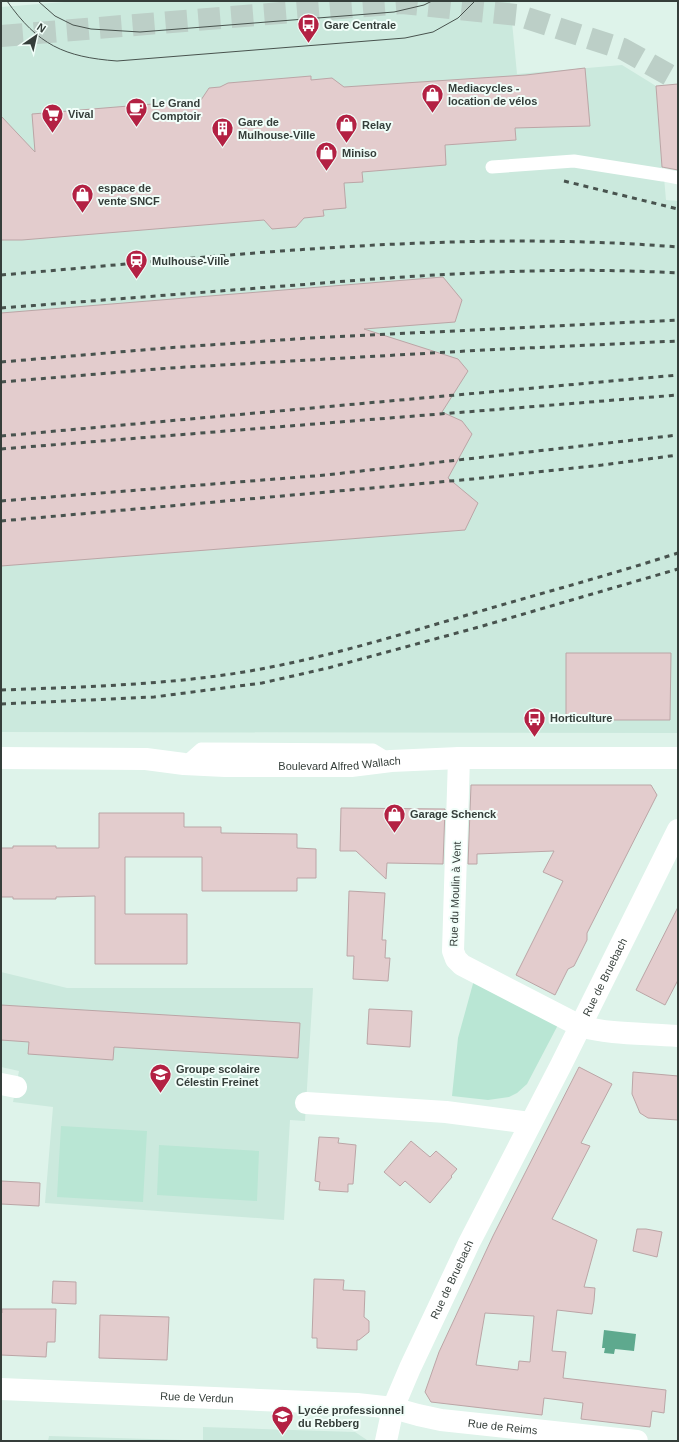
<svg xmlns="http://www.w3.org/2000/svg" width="679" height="1442" font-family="Helvetica,sans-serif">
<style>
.built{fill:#cbe9dd}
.green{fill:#b9e6d4}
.water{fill:#5ea98e}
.building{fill:#e3cccd;stroke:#bba5a6;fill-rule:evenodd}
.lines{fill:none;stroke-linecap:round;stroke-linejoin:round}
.secondary-tunnel{stroke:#bccfc7;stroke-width:22;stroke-dasharray:22 11;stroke-linecap:butt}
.lane{stroke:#fff;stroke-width:13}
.street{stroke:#fff;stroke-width:22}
.primary{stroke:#fff;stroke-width:22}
.tram{stroke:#48534e;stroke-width:1}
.rail{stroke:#48534e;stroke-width:3;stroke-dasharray:5 5;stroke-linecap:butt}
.labels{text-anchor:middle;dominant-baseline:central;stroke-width:4;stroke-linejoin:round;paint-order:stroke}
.poi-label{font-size:11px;font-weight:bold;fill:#353e3a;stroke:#f1fef9;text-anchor:start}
.street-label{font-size:11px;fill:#353e3a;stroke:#f1fef9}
</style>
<rect width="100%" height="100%" fill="#def3ea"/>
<path class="built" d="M77,1H510L517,74L622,65L656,86L666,200L678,201V733L1,732V7Z
M1,972L67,988H313L305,1121L290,1120L284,1220L45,1203L53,1107L13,1102L19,1071L1,1067Z
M203,1427L355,1432L367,1440V1441H203Z
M49,1436L183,1440V1441H48Z"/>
<path class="green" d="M474,980L559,1023L527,1084L517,1093L509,1097L488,1100L452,1096L458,1038Z
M61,1126L147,1131L143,1202L57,1197Z
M159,1145L259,1151L257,1201L157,1195Z"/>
<path class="water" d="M604,1330L636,1334L634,1351L615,1349L614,1354L604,1353L605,1348H602Z"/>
<path class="building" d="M585,68L590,126L515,128L516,140L445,145L446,165L362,172L363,182L344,183L346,208L323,210L324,216L304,218L296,227L272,229L264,220L22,240H1V116L35,152L32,114L201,100L209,88L220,87L228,83L311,76V80L332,78L344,87L526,75Z
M678,84V170L662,167L656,86Z
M443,277L462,300L455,322L364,329L458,359L468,371L442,412L462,421L472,434L448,478L478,503L465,530L1,566V313Z
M566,653H671L670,720H566Z
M471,785H651L657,795L587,933V940L574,966L568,969L555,995L516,975L563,881L543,872L554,851L477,854V864H468Z
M341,808L445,809L443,864L387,863L386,879L356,851H340Z
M99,813H184V827H221V833L297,834V848L316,849V878H297V891H202V857H125V914H187V964H95V896L56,897V899H13V897H1V848H13V846H56V848H99Z
M349,891L385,893L382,940H386L385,958H390L388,981L353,979L354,956H347Z
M678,907V980L665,1005L636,990Z
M1,1005L300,1023L298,1058L114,1047L113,1060L28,1054L29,1042L1,1040Z
M369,1009L412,1011L410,1047L367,1044Z
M579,1067L612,1084L581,1143L590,1146L552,1219L597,1240L584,1287L595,1288L594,1301L592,1314L557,1310L552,1351L566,1352L563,1378L666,1390L664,1413L652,1411L650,1427L581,1419L583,1403L544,1398L542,1415L431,1402L425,1392L439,1352L493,1236ZM485,1313L534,1316L530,1362L519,1361L518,1370L476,1365Z
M633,1072L678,1076V1120L648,1118L640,1113L632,1094Z
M319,1137L339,1138L338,1143L356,1145L353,1184H348V1192L319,1190L320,1182L315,1181Z
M411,1141L430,1157L436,1151L457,1169L451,1176L452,1177L430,1203L405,1181L400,1186L384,1172Z
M1,1181L40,1183L39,1206L1,1204Z
M637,1229H646L662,1232L657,1257L633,1251Z
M314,1279L344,1280L343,1290L365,1291L364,1317L369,1321V1332L359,1340H357V1350L317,1348V1338H312Z
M53,1281L76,1282V1304L52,1303Z
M2,1309H56L55,1342H47L46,1357L1,1355V1313H2Z
M100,1315L169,1317L167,1360L99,1358Z"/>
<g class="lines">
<path class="secondary-tunnel" d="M1,36L402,3L517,15L623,49L678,80"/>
<path class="lane" d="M492,167L574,161L663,175L678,178
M184,764L201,749L373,750L391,761"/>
<g class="street">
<path d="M459,758L453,951L456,959L462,965L580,1026C611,1035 646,1033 678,1036"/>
<path d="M1,1084L16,1087"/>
<path d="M306,1103L446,1112L530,1123"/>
<path id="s1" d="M1,1389L357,1404L393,1408L418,1415L441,1420L637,1441"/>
<path id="s2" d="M386,1441L393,1408L410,1368L469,1243L561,1065L678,830"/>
</g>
<path class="primary" id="s3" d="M1,758L146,759L184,764L225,766H351L391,761L459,758H678"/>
<path class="tram" d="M7,1C38,45 64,57 117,61L405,38L433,32L458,18L475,1
M38,1L55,16L73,25L91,29L140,32L394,12L424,5L432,1"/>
<path class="rail" d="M564,181L678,209
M1,275C226,256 452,229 678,247
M1,308C104,300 207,292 310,284C433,274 555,266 678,273
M1,362L166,348L310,338L678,320
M1,382L170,368L484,350L678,341
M1,436L678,375
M1,449L678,395
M1,501L326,475L678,435
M1,521L473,479L602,465L678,455
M1,690C82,687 164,685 244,672C322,659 399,635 474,613C542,593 610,575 678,553
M1,704L154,697L262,683L328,668L479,627L678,569"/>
</g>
<defs>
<symbol id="bus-pin" viewBox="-11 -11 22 30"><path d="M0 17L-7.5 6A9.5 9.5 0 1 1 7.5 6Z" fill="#b32143" stroke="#f1fef9"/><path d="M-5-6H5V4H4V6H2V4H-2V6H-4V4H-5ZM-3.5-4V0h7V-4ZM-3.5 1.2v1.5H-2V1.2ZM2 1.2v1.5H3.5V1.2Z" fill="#fff"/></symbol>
<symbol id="shop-pin" viewBox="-11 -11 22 30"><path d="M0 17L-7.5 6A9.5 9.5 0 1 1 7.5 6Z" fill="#b32143" stroke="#f1fef9"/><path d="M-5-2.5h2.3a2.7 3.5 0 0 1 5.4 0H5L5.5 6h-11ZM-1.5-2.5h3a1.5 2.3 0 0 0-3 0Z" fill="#fff"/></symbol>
<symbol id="cafe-pin" viewBox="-11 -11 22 30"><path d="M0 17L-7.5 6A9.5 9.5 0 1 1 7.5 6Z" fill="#b32143" stroke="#f1fef9"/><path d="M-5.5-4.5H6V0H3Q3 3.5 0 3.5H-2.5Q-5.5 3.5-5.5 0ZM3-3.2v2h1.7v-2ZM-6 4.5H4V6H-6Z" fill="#fff"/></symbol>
<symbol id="supermarket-pin" viewBox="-11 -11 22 30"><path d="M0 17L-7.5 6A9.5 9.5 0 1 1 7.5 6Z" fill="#b32143" stroke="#f1fef9"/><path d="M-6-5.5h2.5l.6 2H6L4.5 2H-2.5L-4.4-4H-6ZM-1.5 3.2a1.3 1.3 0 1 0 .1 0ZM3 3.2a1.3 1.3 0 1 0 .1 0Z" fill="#fff"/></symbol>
<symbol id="building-pin" viewBox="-11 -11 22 30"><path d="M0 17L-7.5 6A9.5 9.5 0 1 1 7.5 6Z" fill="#b32143" stroke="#f1fef9"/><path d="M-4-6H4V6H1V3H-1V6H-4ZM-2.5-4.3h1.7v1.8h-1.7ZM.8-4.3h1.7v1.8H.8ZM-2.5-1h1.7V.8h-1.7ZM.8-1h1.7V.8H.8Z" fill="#fff"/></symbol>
<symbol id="station-pin" viewBox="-11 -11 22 30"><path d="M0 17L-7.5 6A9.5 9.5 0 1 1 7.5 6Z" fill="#b32143" stroke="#f1fef9"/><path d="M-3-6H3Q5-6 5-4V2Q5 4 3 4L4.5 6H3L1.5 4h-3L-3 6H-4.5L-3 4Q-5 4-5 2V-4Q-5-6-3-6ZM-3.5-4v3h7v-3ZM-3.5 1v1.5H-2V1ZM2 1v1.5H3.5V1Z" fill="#fff"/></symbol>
<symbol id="school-pin" viewBox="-11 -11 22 30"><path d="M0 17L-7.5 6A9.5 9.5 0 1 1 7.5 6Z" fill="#b32143" stroke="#f1fef9"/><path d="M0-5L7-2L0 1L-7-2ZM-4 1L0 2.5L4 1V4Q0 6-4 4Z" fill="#fff"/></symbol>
</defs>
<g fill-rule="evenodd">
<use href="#bus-pin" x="296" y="12" width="25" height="34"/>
<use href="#shop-pin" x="420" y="82" width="25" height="34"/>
<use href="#cafe-pin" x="124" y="96" width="25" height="34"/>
<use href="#supermarket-pin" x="40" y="102" width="25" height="34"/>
<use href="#shop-pin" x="334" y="112" width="25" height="34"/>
<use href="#building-pin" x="210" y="116" width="25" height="34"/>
<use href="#shop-pin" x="314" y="140" width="25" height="34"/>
<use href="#shop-pin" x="70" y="182" width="25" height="34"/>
<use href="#station-pin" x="124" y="248" width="25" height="34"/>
<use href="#bus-pin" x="522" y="706" width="25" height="34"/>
<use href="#shop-pin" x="382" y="802" width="25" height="34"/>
<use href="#school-pin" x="148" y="1062" width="25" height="34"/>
<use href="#school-pin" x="270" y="1404" width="25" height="34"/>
</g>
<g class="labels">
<g class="poi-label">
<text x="324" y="25">Gare Centrale</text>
<text x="448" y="88">Mediacycles -<tspan x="448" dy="13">location de vélos</tspan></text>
<text x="152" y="103">Le Grand<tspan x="152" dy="13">Comptoir</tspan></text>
<text x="68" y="114">Vival</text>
<text x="238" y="122">Gare de<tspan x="238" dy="13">Mulhouse-Ville</tspan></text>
<text x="362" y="125">Relay</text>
<text x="342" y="153">Miniso</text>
<text x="98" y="188">espace de<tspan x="98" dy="13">vente SNCF</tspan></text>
<text x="152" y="261">Mulhouse-Ville</text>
<text x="550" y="718">Horticulture</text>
<text x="410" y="814">Garage Schenck</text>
<text x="176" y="1069">Groupe scolaire<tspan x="176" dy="13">Célestin Freinet</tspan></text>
<text x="298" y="1410">Lycée professionnel<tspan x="298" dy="13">du Rebberg</tspan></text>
</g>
<g class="street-label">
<text stroke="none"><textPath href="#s3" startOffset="339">Boulevard Alfred Wallach</textPath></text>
<text transform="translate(455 894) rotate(-88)">Rue du Moulin à Vent</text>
<text stroke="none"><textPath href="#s2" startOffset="514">Rue de Bruebach</textPath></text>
<text stroke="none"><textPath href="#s2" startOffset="175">Rue de Bruebach</textPath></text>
<text stroke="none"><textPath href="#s1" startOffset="196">Rue de Verdun</textPath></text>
<text stroke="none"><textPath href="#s1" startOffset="504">Rue de Reims</textPath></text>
</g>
</g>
<rect width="679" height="1442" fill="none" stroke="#353e3a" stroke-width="4"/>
<g transform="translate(36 36) rotate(34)" stroke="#f1fef9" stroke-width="3" paint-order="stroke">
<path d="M0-3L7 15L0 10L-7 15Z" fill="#353e3a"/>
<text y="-6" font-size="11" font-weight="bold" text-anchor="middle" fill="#353e3a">N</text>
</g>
</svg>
